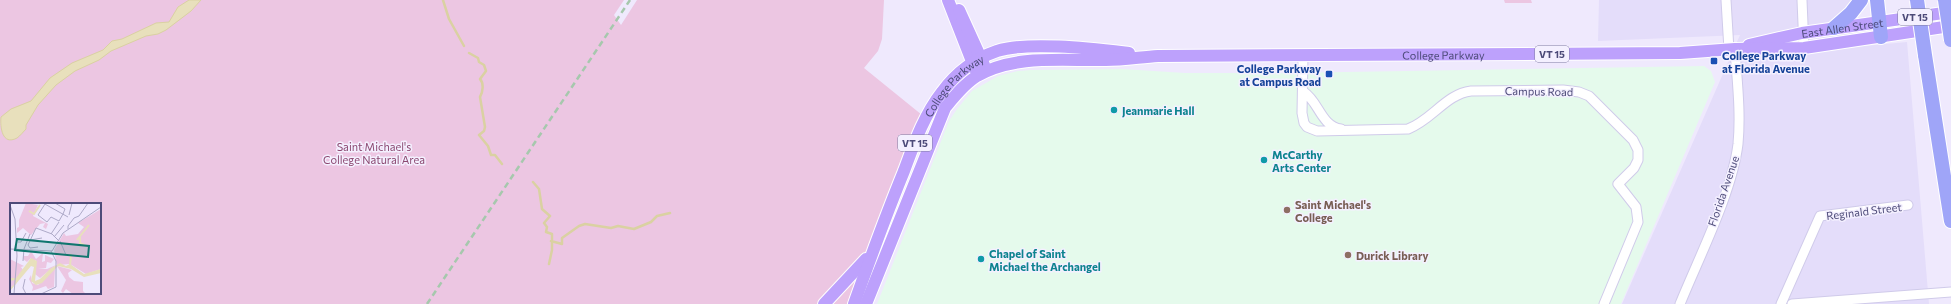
<svg xmlns="http://www.w3.org/2000/svg" width="1951" height="304" font-family="Commissioner,sans-serif">
<style>
.residential{fill:#e4ddfa}
.education{fill:#e5faec}
.green{fill:#ecc6e2;fill-rule:evenodd}
.water{fill:#e8e0bc;stroke:#dad1a2}
.lines{fill:none;stroke-linecap:round;stroke-linejoin:round}
.stream{stroke:#dad1a2;stroke-width:2.5}
.minor-casing{stroke:#d0cbea;stroke-width:11}
.major-casing{stroke:#fff;stroke-width:14}
.highway-casing{stroke:#fff;stroke-width:16}
.minor{stroke:#fff;stroke-width:9}
.major{stroke:#bda1fc;stroke-width:12}
.highway{stroke:#9fa5f8;stroke-width:14}
.rail{stroke:#a6c8ad;stroke-width:2.5;stroke-dasharray:6 4;stroke-linecap:butt}
.highway-bridge-casing{stroke:#fff;stroke-width:16;stroke-linecap:butt}
.highway-bridge{stroke:#9fa5f8;stroke-width:14}
.transit-dot{fill:#1a4fb4;stroke:#f4f0ff;stroke-width:1.5}
.culture-dot{fill:#0f9aa8;stroke:#f4f0ff;stroke-width:1.5}
.education-dot{fill:#8d6e63;stroke:#f4f0ff;stroke-width:1.5}
.labels{text-anchor:middle;dominant-baseline:central;stroke-width:3;stroke-linejoin:round;paint-order:stroke}
.shield{fill:#f4f0ff;stroke:#7f7ca1;stroke-width:1}
.shield-label{font-size:10px;font-weight:bold;fill:#4d4b79}
.street-label{font-size:11px;fill:#4d4b79;stroke:#f4f0ff}
.transit-label{font-size:11px;font-weight:bold;fill:#164399;stroke:#f4f0ff;text-anchor:start}
.culture-label{font-size:11px;font-weight:bold;fill:#0d838f;stroke:#f4f0ff;text-anchor:start}
.park-label{font-size:11px;fill:#8b4871;stroke:#f4f0ff}
.education-label{font-size:11px;font-weight:bold;fill:#785e54;stroke:#f4f0ff;text-anchor:start}
.inset-river{fill:none;stroke:#e8e0bc;stroke-width:2}
.inset-road{fill:none;stroke:#aeaac8;stroke-width:1}
.view{fill:#0f766e;fill-opacity:0.15;stroke:#0f766e;stroke-width:2}
.inset-edge{fill:none;stroke:#4d4b79;stroke-width:2}
</style>
<rect width="100%" height="100%" fill="#efe9fd"/>
<path class="residential" d="M1599,0H1852L1853,47L1907,42L1929,304H1622L1740,35L1598,41Z"/>
<path class="education" d="M1704,66L1711,71L1715,82L1621,304H877L949,121L957,109L972,91L998,76L1018,71L1031,70L1123,69L1185,73H1284Z"/>
<path class="green" d="M0,0H624L614,15L621,25L637,0H884L882,39L878,51L864,68L922,115L847,304H0ZM11,204H100V293H11Z
M1504,0H1531L1532,3H1505Z"/>
<path class="water" d="M189,0H201L191,11L166,30L158,34L146,36L111,51L99,60L75,71L56,85L38,105L26,125V129C24,131 20,136 17,138C2,146 0,127 1,117L11,109L31,101L50,78L72,63L103,50L112,41L122,39L156,23L169,22L178,7Z"/>
<g class="lines">
<path class="stream" d="M443,0L449,19L464,46
M469,53L478,58L479,62L484,65L486,71L480,79C484,83 483,92 480,97L485,127L484,131L479,135L488,146L491,155H495L502,164
M533,182L539,189L542,209L550,216L544,223L547,227L546,232L552,234V250L549,264
M551,241L562,244V238L579,226L585,224L611,228L618,226L634,229L651,222L657,216L670,213"/>
<defs>
<path id="minor" d="M1726,0L1729,50
M1802,0L1804,48
M1303,56L1302,113L1304,123L1307,127L1317,131L1408,129C1432,120 1446,94 1471,91L1563,90L1579,92L1589,96L1633,140L1638,150V160L1634,168L1618,184L1636,207L1638,222L1604,304
M1304,92C1319,102 1321,126 1341,129
M1680,304C1699,257 1732,193 1738,144C1741,112 1737,81 1735,49
M1781,304L1820,216L1908,205
M1792,304L1951,292"/>
<g id="major">
<path d="M948,0L975,69"/>
<path d="M959,10L984,65"/>
<path id="s1" d="M1749,45L1802,33L1951,12"/>
<path d="M824,304L866,259"/>
<path id="s2" d="M854,304C870,259 886,215 904,171C914,144 924,115 942,92C956,73 974,59 997,51C1029,41 1094,49 1129,53"/>
<path id="s3" d="M866,304L945,108C954,97 964,84 977,76C1015,54 1064,61 1106,60C1124,60 1141,57 1158,56L1680,53L1735,49L1804,48L1951,26"/>
</g>
<path id="highway" d="M1877,0L1881,37
M1834,28L1851,13L1861,0
M1925,55L1951,221"/>
</defs>
<use href="#minor" class="minor-casing"/>
<use href="#major" class="major-casing"/>
<use href="#highway" class="highway-casing"/>
<use href="#minor" class="minor"/>
<use href="#major" class="major"/>
<use href="#highway" class="highway"/>
<path class="rail" d="M427,304L630,0"/>
<defs>
<path id="highway-bridge" d="M1917,0L1925,55
M1945,0L1951,40"/>
</defs>
<use href="#highway-bridge" class="highway-bridge-casing"/>
<use href="#highway-bridge" class="highway-bridge"/>
</g>
<g class="transit-dot">
<rect x="1710" y="57" width="8" height="8" rx="2"/>
<rect x="1325" y="70" width="8" height="8" rx="2"/>
</g>
<g class="culture-dot">
<circle cx="1114" cy="110" r="4"/>
<circle cx="1264" cy="160" r="4"/>
<circle cx="981" cy="259" r="4"/>
</g>
<g class="education-dot">
<circle cx="1287" cy="210" r="4"/>
<circle cx="1348" cy="255" r="4"/>
</g>
<g class="labels">
<g class="shield">
<rect x="1898" y="9" width="34" height="16" rx="3"/>
<rect x="1535" y="46" width="34" height="16" rx="3"/>
<rect x="898" y="135" width="34" height="16" rx="3"/>
</g>
<g class="shield-label">
<text x="1915" y="17">VT 15</text>
<text x="1552" y="54">VT 15</text>
<text x="915" y="143">VT 15</text>
</g>
<g class="street-label">
<text stroke="none"><textPath href="#s1" startOffset="95">East Allen Street</textPath></text>
<text stroke="none"><textPath href="#s3" startOffset="726">College Parkway</textPath></text>
<text stroke="none"><textPath href="#s2" startOffset="243">College Parkway</textPath></text>
<text transform="translate(1539 91) rotate(1)">Campus Road</text>
<text transform="translate(1723 191) rotate(-71)">Florida Avenue</text>
<text transform="translate(1864 211) rotate(-7)">Reginald Street</text>
</g>
<g class="transit-label">
<text x="1722" y="55">College Parkway<tspan x="1722" dy="13">at Florida Avenue</tspan></text>
<text x="1321" y="68" text-anchor="end">College Parkway<tspan x="1321" dy="13">at Campus Road</tspan></text>
</g>
<g class="culture-label">
<text x="1122" y="110">Jeanmarie Hall</text>
<text x="1272" y="154">McCarthy<tspan x="1272" dy="13">Arts Center</tspan></text>
<text x="989" y="253">Chapel of Saint<tspan x="989" dy="13">Michael the Archangel</tspan></text>
</g>
<g class="park-label">
<text x="374" y="146">Saint Michael's<tspan x="374" dy="13">College Natural Area</tspan></text>
</g>
<g class="education-label">
<text x="1295" y="204">Saint Michael's<tspan x="1295" dy="13">College</tspan></text>
<text x="1356" y="255">Durick Library</text>
</g>
</g>
<g transform="translate(10 203)">
<rect width="91" height="91" fill="#efe9fd"/>
<path d="M16,0L28,2L23,13L38,21L36,26L33,24L35,20L30,21L21,32L13,25L7,30V25L9,24V17ZM91,6V66L76,71L60,61L47,62L44,47L54,30L56,33L68,31L74,24L68,20ZM21,48L26,56L33,50L32,59L35,58V52L44,56L41,60L37,59L36,65L28,66H37L46,62L30,75L25,71L26,57L18,62L21,55L17,59L13,56V53H18ZM0,56L14,63L11,64L13,67L6,81L0,85ZM47,63L62,67L58,70L59,74L64,78L73,79V88L76,91H63L56,86L53,90L51,88L56,77ZM45,64L44,84L38,86L36,83L22,88L23,84L19,76L21,72L22,80L28,82Z" fill="#ecc6e2"/>
<path d="M21,55L27,58L25,78L30,76L40,66L50,60L56,63L60,61L74,71L91,66V70L74,74L61,66L48,63L32,80L26,82L21,78L24,64L21,63L0,88V85L5,81V77L0,78V75H6Z" fill="#e8e0bc"/>
<path class="inset-river" d="M19,8L24,11L30,2M70,34V40L76,43M67,37L79,22M60,63L61,51"/>
<path class="inset-road" d="M33,0L58,14M45,0L55,6L53,11M35,1L28,12L37,19L41,14L49,18L53,11M0,2L5,16L7,53L4,91M59,12L62,0M0,21V40M58,26V23L64,15L69,13L78,0M41,31L49,19M44,34L54,22M20,37L32,35M50,38L56,52M8,39H11L16,30M28,44L20,45L18,42L26,25L42,31L48,37M0,46L42,48L53,30L91,4M14,46L20,31M13,58L14,46M15,76L13,85L16,91M31,91L46,84V58L41,48"/>
<path class="view" d="M7,36L79,43L78,54L5,47Z"/>
<rect width="91" height="91" class="inset-edge"/>
</g>
</svg>
